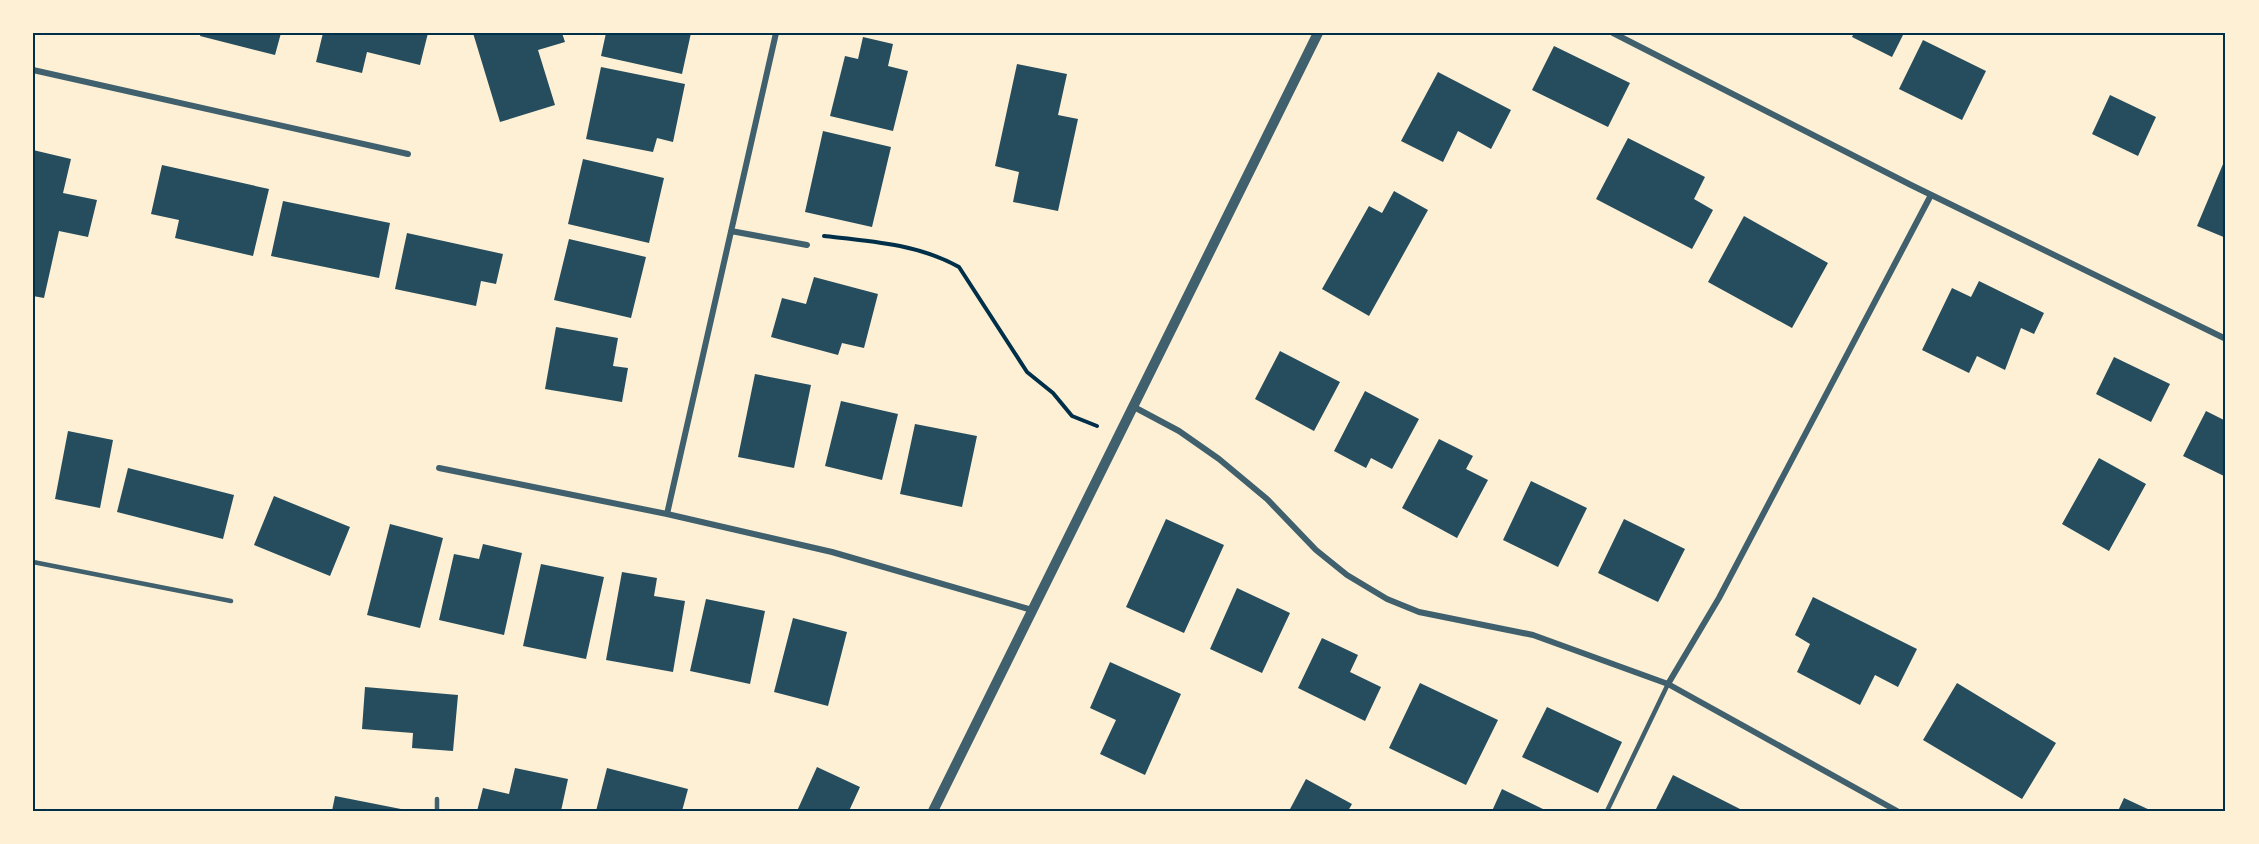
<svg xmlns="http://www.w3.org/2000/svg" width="2259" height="844" font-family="'Noto Serif',serif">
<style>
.building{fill:#264d5e}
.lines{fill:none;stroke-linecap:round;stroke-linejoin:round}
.path{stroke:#003049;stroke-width:4}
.service{stroke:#3f606c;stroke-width:4.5}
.minor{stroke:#3f606c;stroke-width:6}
.tertiary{stroke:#3f606c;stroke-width:10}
.neatline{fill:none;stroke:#003049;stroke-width:2}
</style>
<rect width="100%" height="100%" fill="#fdf0d5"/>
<path class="building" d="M201,33H281L275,55L200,36Z
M323,33H428L420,65L367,52L362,73L316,62Z
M473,33H562L565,42L538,50L555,105L500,122Z
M606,33H691L682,74L601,56Z
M1854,33H1904L1892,57L1852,37Z
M863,37L893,44L888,66L908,71L893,131L830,116L845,56L858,59Z
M1923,40L1986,71L1962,120L1899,89Z
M1554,46L1630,83L1608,127L1532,90Z
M1017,64L1067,74L1058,115L1078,119L1058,211L1013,202L1019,172L995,166Z
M601,67L685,84L673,142L657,138L653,152L586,139Z
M1438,72L1511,110L1491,149L1458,131L1443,162L1401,141Z
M2110,95L2156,117L2138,156L2092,134Z
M823,131L891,147L872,227L805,212Z
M1628,138L1705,177L1694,199L1713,210L1692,249L1596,199Z
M33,150L71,159L63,193L97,200L88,237L59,231L44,298L33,296Z
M2226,157V238L2197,226Z
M583,159L664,178L649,243L568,224Z
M162,165L269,189L253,256L175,238L179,220L151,214Z
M1394,191L1428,210L1369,316L1322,289L1369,206L1382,213Z
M283,201L390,223L379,278L271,256Z
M1744,216L1828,263L1792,328L1708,282Z
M407,233L503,254L496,284L481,281L476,306L395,289Z
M569,239L646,257L631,318L554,300Z
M814,277L878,294L864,348L842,343L838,355L771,337L782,298L806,304Z
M1979,281L2044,313L2034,334L2021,328L2005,370L1977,356L1969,373L1922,350L1952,288L1971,297Z
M556,327L618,338L613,366L628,368L622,402L545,389Z
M1280,351L1340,382L1314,431L1255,399Z
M2114,357L2170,384L2151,422L2096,394Z
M755,374L811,385L794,468L738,457Z
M1365,391L1419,419L1392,469L1371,458L1366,468L1334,451Z
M841,401L898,414L882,480L825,466Z
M2206,411L2226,421V477L2183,456Z
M915,424L977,436L962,507L900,494Z
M68,431L113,440L100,508L55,499Z
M1439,439L1473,456L1466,469L1488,480L1457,538L1402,508Z
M2099,458L2146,484L2109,551L2062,524Z
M128,468L234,495L223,539L117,512Z
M1531,481L1587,508L1558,567L1503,540Z
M274,496L350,527L330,576L254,545Z
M1166,519L1224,545L1184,633L1126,607Z
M1624,519L1685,549L1658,602L1598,573Z
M390,524L443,538L420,628L367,615Z
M483,544L522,553L504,635L439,620L454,554L479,559Z
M541,564L604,577L586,659L523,646Z
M622,572L657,578L654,596L685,601L673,672L606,660Z
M1237,588L1290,613L1262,673L1210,649Z
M1813,597L1917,649L1898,687L1875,675L1860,705L1797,672L1810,644L1795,635Z
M706,599L765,611L750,684L690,671Z
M793,618L847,632L828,706L774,692Z
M1322,638L1358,655L1350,672L1381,687L1365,721L1298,688Z
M1110,662L1181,694L1145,775L1100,754L1116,720L1090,708Z
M1420,683L1498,720L1466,785L1389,748Z
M1957,683L2056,743L2022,799L1923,740Z
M365,687L458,695L453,751L412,748L413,733L362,729Z
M1547,707L1622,742L1598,793L1522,757Z
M817,767L860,787L849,811H797Z
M515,768L568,779L561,811H477L483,788L509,794Z
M607,768L688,789L682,811H596Z
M1673,775L1740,809L1739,811H1655Z
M1306,779L1352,804L1348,811H1289Z
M1502,789L1547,811H1492Z
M335,796L406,810V811H332Z
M2124,798L2152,811H2118Z"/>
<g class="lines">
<path class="path" d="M824,236C870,241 918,244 959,267L1027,372L1053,393L1072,416L1097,426"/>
<path class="service" d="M33,562L231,601
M437,811V799
M1607,811L1668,684"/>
<path class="minor" d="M1613,33L1911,185L2226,339
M33,70L408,154
M731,231L807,245
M1134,407L1179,431L1219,459L1267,499L1316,550L1347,575L1387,599L1419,612L1533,635L1668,684L1897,811
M439,468L667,514L832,552L1032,610
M667,514L776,33
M1668,684L1719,598L1931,195"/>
<path class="tertiary" d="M933,811L1318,33"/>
</g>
<rect width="2259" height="844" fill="none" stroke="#fdf0d5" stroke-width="69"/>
<rect x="34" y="34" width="2190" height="776" class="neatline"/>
</svg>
